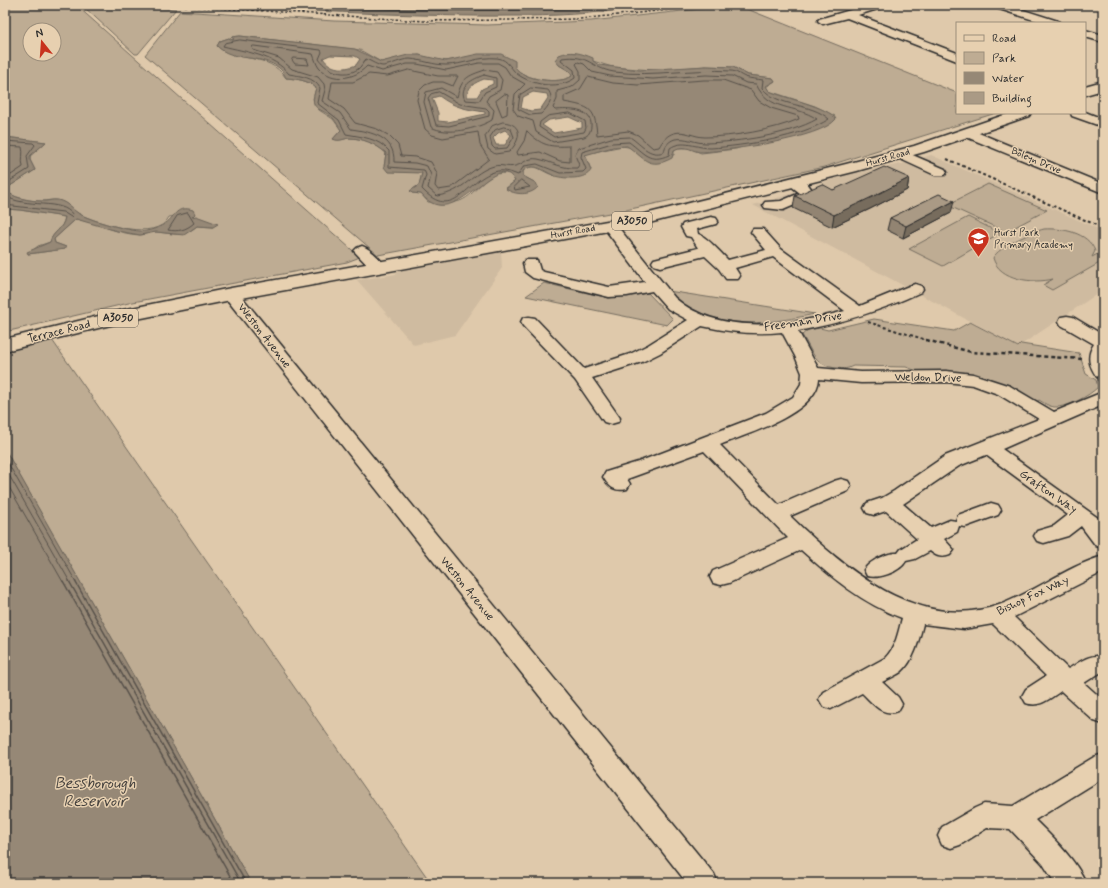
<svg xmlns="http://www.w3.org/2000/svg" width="1108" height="888" font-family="Mynerve,sans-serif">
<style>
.built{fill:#cfbba0}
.green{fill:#beac93;stroke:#746c5f;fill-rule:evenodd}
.water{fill:#968876;stroke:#6b6358;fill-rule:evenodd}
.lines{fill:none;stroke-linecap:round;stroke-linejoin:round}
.shore-far1{stroke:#565049;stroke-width:1}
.shore{stroke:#565049;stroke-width:1.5}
.minor-casing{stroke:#2b2b2b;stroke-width:3}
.major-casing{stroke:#2b2b2b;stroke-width:3}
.path-far2{stroke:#2b2b2b;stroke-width:1.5;stroke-dasharray:2.5 2;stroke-linecap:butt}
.path-far1{stroke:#2b2b2b;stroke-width:2;stroke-dasharray:3 2.5;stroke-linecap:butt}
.path{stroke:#2b2b2b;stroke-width:2.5;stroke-dasharray:4 3;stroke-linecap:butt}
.minor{fill:#e7d0b0;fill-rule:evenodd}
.major{fill:#e7d0b0;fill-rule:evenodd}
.wall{fill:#928472;stroke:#2b2b2b}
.shaded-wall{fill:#776c5d;stroke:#2b2b2b}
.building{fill:#aa9a85;stroke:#2b2b2b}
.labels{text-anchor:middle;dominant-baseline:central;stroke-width:3;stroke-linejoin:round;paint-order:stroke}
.far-street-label{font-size:10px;fill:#2b2b2b;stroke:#e7d0b0}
.far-poi-label{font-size:10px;fill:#2b2b2b;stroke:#e7d0b0;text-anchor:start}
.shield{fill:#e7d0b0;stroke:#635c53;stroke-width:1}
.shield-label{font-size:11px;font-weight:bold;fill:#2b2b2b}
.street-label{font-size:12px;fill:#2b2b2b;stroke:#e7d0b0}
.near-water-label{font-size:16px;font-style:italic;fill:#46423e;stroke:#e7d0b0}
</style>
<rect width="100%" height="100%" fill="#dfc9ab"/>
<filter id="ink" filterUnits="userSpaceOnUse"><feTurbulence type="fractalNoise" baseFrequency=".025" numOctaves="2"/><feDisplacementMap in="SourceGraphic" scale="8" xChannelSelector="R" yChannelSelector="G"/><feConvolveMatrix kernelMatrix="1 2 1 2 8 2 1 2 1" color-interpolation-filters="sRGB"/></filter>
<g filter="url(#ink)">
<path class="built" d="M931,155L1103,231V290L1018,347L753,205L798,192L841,176L911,162Z
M501,251L502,268L455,335L414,345L357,280L397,274L396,271Z"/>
<path class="green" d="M5,5L77,6L360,257L347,262L133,302L5,332V209L20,210L65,217C63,230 53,231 50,242L38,246L28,254L65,249L66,247L55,243L54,239L76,219C98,223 118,234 140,235C146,235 150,231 156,232C173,233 182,239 197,226L213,227L192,217L195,214L169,217C157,243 99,223 79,214C72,210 69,203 59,201C54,199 47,201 41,201C31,201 18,198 9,194L6,190L7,188L35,170L30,160V156L46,142L5,137ZM30,30H54V54H30Z
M128,5L176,9L138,54H135L83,6Z
M737,5L957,93V113H996L824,167L626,210L378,255L145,55L180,11L334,21L487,25L591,21ZM240,36L360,50L381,62L419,55L440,61L456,60L515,67C523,80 560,85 572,76L571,72L559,65L593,61L612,67L653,70L706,66L733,67L748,75L773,78L775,81L766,87L769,91L815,106L835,116L736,149L701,153L690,148H677L674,150V155L622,146L585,154L591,170C580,172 567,176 556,175C543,175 536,160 523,171V176L536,183L506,188L515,181L510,174C484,168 477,198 456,202C448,204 437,202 428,202L421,194L412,193L410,191L419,185L422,173L384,167L386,153C376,144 363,138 349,138C343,139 340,141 333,139L341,130L333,119L319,110L313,99L316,88C308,80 297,79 286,78C267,51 238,64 217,46L220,41L229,38L232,40L235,39L232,37Z
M988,184L1047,210L1006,232L947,205Z
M968,217L1000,233L943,266L909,249Z
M1044,229C1062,228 1088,232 1095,251L1092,257L1103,251V261L1052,290L1043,285L1053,279C1034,284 999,280 993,258C998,247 1032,232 1044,229Z
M544,283L609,298L648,293L673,319L667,325L526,296Z
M668,291L815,314C767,324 702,335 668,291Z
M874,319L954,331L970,322L1018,347L1021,344L1079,353L1086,374L1096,380L1098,387C1089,396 1067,408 1054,407C1048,406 1044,403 1039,400L1036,402L1008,387L920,372L906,367L853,366C847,369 844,369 837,368C815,366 813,352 802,335L808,330L820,328L828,330Z
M52,340L431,883H251L5,450V351Z"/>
<path class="water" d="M224,5H680C628,9 575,16 523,16C427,17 330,12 234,7Z
M240,36L355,49L381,62L408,55H419L446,61L478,54H501L515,61V67C523,80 560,85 572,76L571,72L559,65L555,60L559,55C571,50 581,53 593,58V61L599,65L640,70L706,66L733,67L748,75L773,78L775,81L766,86L769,91C784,98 829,107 836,119C821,139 729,150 703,152C693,153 686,143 674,150L672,158C648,171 644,157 627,146L613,147L585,155L591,170C586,180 565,179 555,176C544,172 535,161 523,171V176L536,183L538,187C530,196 515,195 506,189L515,181C496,145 456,236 421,194L412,193L410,191L419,185L422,173L388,172L384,167L386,153C376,144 362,138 349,138C343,139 339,142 333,139L341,130C339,127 336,122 334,119C320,106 308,112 316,88C308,80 297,79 286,78C284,74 282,70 279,68C262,54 232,62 217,46L220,41L229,38L232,40L234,39L231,37ZM330,55L355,56L360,59L356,65C344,70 331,70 323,58ZM484,79L493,80V84L482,89L477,97H467C468,86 474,83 484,79ZM533,92L547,94L548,98L540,110L531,111L521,108L523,97ZM439,96C455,108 466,109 485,112V114L448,122L438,121V113L432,98ZM569,117L582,123V128L554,133L542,125L549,120ZM505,130L511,135L505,145H496L493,138L498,133Z
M5,137L46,142L30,156V160L35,170L7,188L6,190C12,198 30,201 40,201C46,202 52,199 58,200C67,202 72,209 78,213C88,220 135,233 146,231C152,230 161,227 166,223C175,216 177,205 193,210L195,214L192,217L196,216L218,224L213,227L197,226L184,235L156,232L140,235L117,231L76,219L54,239L55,243L66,247L65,249L28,254L27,252L50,242C53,231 63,230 65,217L20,210L5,209Z
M5,450L6,451L251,883H5Z"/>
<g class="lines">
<path class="shore-far1" d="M269,5C394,11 517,13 642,5
M394,5L523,7L570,5
M240,40L321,50L322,52L319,59C327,71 345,78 358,69C361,67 363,62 366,59C371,61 378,66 383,66C392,65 401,59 410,59C422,60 434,65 446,65C463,65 479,56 497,58C509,59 511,71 520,76C536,86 560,89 575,78L574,70L561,60L562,58C590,54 590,68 614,72C653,77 692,68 731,71C736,71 740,75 745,77C751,79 757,79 763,80L762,88C779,108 810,102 829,119C802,137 744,146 711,148C696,148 683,139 670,148L669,155C649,164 644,153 629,142L612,143L582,152L581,157L586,169L583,172L560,173L537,164L524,166L518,175C510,172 503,169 494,172C466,180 454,223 422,189L426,175L424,170L389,167V151C378,138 362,137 346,134L339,120L317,103L320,88C314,77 300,76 289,74C274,55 246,52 223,46L225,43Z
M254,46L313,54C315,59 316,64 319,68C333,83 355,79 367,66L382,71L407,64H417L446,70L479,63H498L505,67L511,76L525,84L515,94L513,109L518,116L533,121L536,132L553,142L584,137C589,135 590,132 591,127C593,108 568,109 555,110L553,108L557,99V91L572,87L580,80V71L576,64L578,62L584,64L592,72L610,76L653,79L706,75L732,76L746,83L756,84C769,112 795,104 817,119C789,135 738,142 706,143C695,143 686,137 675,139C669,141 665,145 664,152C649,157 642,145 630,137L611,138L579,148L575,155L579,165L577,168C562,169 552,162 538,159C527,157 524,164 515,166C508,168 501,164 494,166C472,172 465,192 437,196L428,188L431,175L427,166L415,163L394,162C395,137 372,132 351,129L340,113L322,101L325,90L324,84L318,77L292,69L279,58L253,50L252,47Z
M293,58L307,59L309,65L295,64L292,60Z
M409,70L438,76H458L453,86L443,82H433L425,85L419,91L417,100L425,129L432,135L443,138L478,132L480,145L489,159L451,188L438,190L435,186L437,173L431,162L416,157L401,156L398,145L388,135L377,129L355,123L344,109L329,99L332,82H353L369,74L387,76Z
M485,70L497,72L502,80L500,90L489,96L486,101L494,110L492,120C477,129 447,136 431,127L424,102L426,92L441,88L457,97C462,78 467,76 485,70Z
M484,75L496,78V87L485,92L479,101L465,100C458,86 473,79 484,75Z
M588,77L613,83L638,85L704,80H723L751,90L759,101L771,108L798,116L799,119C774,130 732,137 705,137C694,137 685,130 674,133C667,135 663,140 659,147L653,148L638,135L628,131L597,135C595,108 591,107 564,102V96L580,89Z
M531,88L548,90C555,99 548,107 541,114L530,115L518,109L520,95Z
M439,92L460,104L486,108L489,111V116L449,126L436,125L428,98L431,94Z
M505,94L508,95L507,114L502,116L496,101Z
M570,113L585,121L586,128L584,132L554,137L539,127L540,122L548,116Z
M503,122C524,124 521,140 509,152L495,154L488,149L485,136L492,126Z
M504,127L511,129L514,137L507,148L495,149L492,146L490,137L495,130Z
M527,131C542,146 549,147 570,146V162L560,161L540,152L518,155L517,152L524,141Z
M5,141L33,143L35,145L27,156L29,169L5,184
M5,146L22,147C24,153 21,160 23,167L5,179
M521,180L530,187L515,190L514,187Z
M5,196C26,209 62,198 73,215L71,217L63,212L5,205
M188,213L194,223C186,230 178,232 168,230L177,216Z
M5,458L76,582
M5,468L70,582
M5,480L63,582"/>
<path class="shore" d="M63,581L234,883
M69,581L241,883
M75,581L246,883"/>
<defs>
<path id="minor" d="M868,5H885L884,7L858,15L957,53V61L847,18L823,24L818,21L819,19Z
M992,5H1008L1058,21L1060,23H1043L993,7Z
M1085,30L1103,35V42L1085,37Z
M1085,112L1103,119V127L1072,116L1071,113Z
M969,129L1103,184V193L964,136L962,133L964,130Z
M901,150L945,169L947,172L945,175H935L896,157L894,154L896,151Z
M794,179L807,183L815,194L813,197L783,210L765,208L763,205L765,202L781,201L800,193L787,183L789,180Z
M711,217L716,218L718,221L716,224L697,229L698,234C705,235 722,254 728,260L766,250L751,232L753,229H763L781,249L860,306L909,286L915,284L921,286L923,289L921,292C881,311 841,323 798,331L818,368L861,372L946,371L973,374L1010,386L1054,412L1103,392V405L1002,449L1098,518L1103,525V548L1096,546L1081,526L1068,536L1044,543L1037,541L1034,536L1037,531L1054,526L1068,515L986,455L959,466L903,504L931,528L950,520L956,521L958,515L991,503L998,505L1001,510L998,515L965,527L959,526L957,532L944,539L954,550L950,555C942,558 937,557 930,551L915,559L906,561C900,572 879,579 867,576L864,570C869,561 888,552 898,553L901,549L917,539L886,511L874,515L867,513L864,508L867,503L882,498L894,491L945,456L1039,419L998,394L973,385L946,382L861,383L819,379C816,414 747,434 720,445L779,505L834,481L841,479L848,481L851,486L848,491L790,516C844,568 918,633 999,605C1035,592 1066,567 1103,556V572L1014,617L1068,669C1079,663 1090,653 1103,657V671L1084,683L1103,700V724L1094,721L1061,691C1049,699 1040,708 1026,703L1022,696L1026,689L1046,676L993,624L964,629L923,624C919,640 914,661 901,672C895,676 888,679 882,682L898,697L902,704L898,711C882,717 874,704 862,693L831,709L823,706L819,699L823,692L885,658C896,647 898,633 902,618C863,604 831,577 801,550L729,583L721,585L713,583L710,577L713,571L788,538L704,451L627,479L630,484L627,489C615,492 609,487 603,477L606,472L638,462L766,413L793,397L801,384L802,373L795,356L782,332C754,335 729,332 702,326L660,353L642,362L592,378L620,418L618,422L611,424L604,422L575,380L523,326L521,322L523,318L529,317L535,318L584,369L630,354L648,345L688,320L668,309L652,291L627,296L609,297L533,278L525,272L523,263L525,260H537L540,270L544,272L609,287L645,282L602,225L604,222H614L675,298C720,337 792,325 845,311L773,257L735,268L740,276L738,279H726L719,269L705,256L660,267L654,265L652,262L654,259L698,248L691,237L686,236L681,227L683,224Z
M362,246C371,249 380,259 386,267L384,270H372L354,251L357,248Z
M231,289L237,291L714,874L718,883H687L225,297L223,294L225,291Z
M1067,316L1073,317L1103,335V378L1097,377C1089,366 1086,356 1094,344L1061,325L1059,321L1061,317Z
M1103,754V778L1035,820C1053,838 1076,860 1086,883H1055L1043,864L1010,829L987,828L960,845L951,848L942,845L938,836L942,827L975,808L984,804L1013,806L1094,757Z"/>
<path id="major" d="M1103,81V90L1085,95V86Z
M1010,113H1031L1029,116L924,152L857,171L641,225L231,300L127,321L5,351V339L127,309L231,288L641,215L846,164L914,146Z"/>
</defs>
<use href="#minor" class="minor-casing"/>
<use href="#major" class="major-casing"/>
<path class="path-far2" d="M171,5L424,21L579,19L716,5"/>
<path class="path-far1" d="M947,159L1103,228
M868,322L930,341"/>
<path class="path" d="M926,340L971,352L1082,359"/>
<use href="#minor" class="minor"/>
<use href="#major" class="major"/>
</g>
<path class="wall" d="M909,178L907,190L870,209L832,227L793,208L795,196Z
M951,213L903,238L887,230L890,218Z"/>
<path class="shaded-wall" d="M909,178L907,190L870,209L832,227L834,215Z
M954,201L951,213L903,238L906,226Z"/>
<path class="building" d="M884,167L909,178L872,197L834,215L795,196L822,184L833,190Z
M939,194L954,201L906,226L890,218Z"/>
</g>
<defs>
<symbol id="school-pin" viewBox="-11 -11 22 30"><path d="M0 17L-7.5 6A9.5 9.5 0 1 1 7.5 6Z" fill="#c8321e" stroke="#e7d0b0"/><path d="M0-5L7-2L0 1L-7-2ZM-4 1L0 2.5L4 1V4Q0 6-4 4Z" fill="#fff"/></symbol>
</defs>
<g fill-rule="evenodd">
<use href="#school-pin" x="966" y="226" width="25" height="34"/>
</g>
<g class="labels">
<g class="far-street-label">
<text transform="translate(888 158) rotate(-16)">Hurst Road</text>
<text transform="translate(1036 161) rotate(23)">Boleyn Drive</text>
<text transform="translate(573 232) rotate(-10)">Hurst Road</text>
</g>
<g class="far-poi-label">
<text x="994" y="233">Hurst Park<tspan x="994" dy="12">Primary Academy</tspan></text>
</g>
<g class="shield">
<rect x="612" y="212" width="40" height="18" rx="3"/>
<rect x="98" y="309" width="40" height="18" rx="3"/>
</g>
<g class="shield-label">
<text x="632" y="221">A3050</text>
<text x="118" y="318">A3050</text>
</g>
<g class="street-label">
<text transform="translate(803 322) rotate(-9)">Freeman Drive</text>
<text transform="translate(59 332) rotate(-14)">Terrace Road</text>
<text transform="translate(264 336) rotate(52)">Weston Avenue</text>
<text transform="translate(928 378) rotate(1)">Weldon Drive</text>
<text transform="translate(1048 492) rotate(35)">Grafton Way</text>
<text transform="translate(467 589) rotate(51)">Weston Avenue</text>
<text transform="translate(1033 596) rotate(-25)">Bishop Fox Way</text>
</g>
<g class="near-water-label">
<text x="95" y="783">Bessborough<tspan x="95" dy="18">Reservoir</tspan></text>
</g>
</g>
<rect width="1108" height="888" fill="none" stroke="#e7d0b0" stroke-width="20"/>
<rect x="10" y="10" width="1088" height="868" fill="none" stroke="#2b2b2b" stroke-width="1.5" filter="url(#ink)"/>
<rect x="956" y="22" width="130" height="92" fill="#e7d0b0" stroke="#9c8e7b"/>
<rect x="964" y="35" width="20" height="6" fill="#e7d0b0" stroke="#9c8e7b"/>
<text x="992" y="42" font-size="12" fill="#2b2b2b">Road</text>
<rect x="964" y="52" width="20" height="12" fill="#beac93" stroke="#9c8e7b"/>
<text x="992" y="62" font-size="12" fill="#2b2b2b">Park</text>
<rect x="964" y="72" width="20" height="12" fill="#968876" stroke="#9c8e7b"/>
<text x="992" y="82" font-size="12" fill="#2b2b2b">Water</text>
<rect x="964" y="92" width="20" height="12" fill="#aa9a85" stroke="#9c8e7b"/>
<text x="992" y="102" font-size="12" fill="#2b2b2b">Building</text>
<g transform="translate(42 42) rotate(343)"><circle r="19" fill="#e7d0b0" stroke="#9c8e7b"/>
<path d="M0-3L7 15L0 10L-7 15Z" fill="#c8321e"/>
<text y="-6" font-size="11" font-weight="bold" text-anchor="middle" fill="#2b2b2b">N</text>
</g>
</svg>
